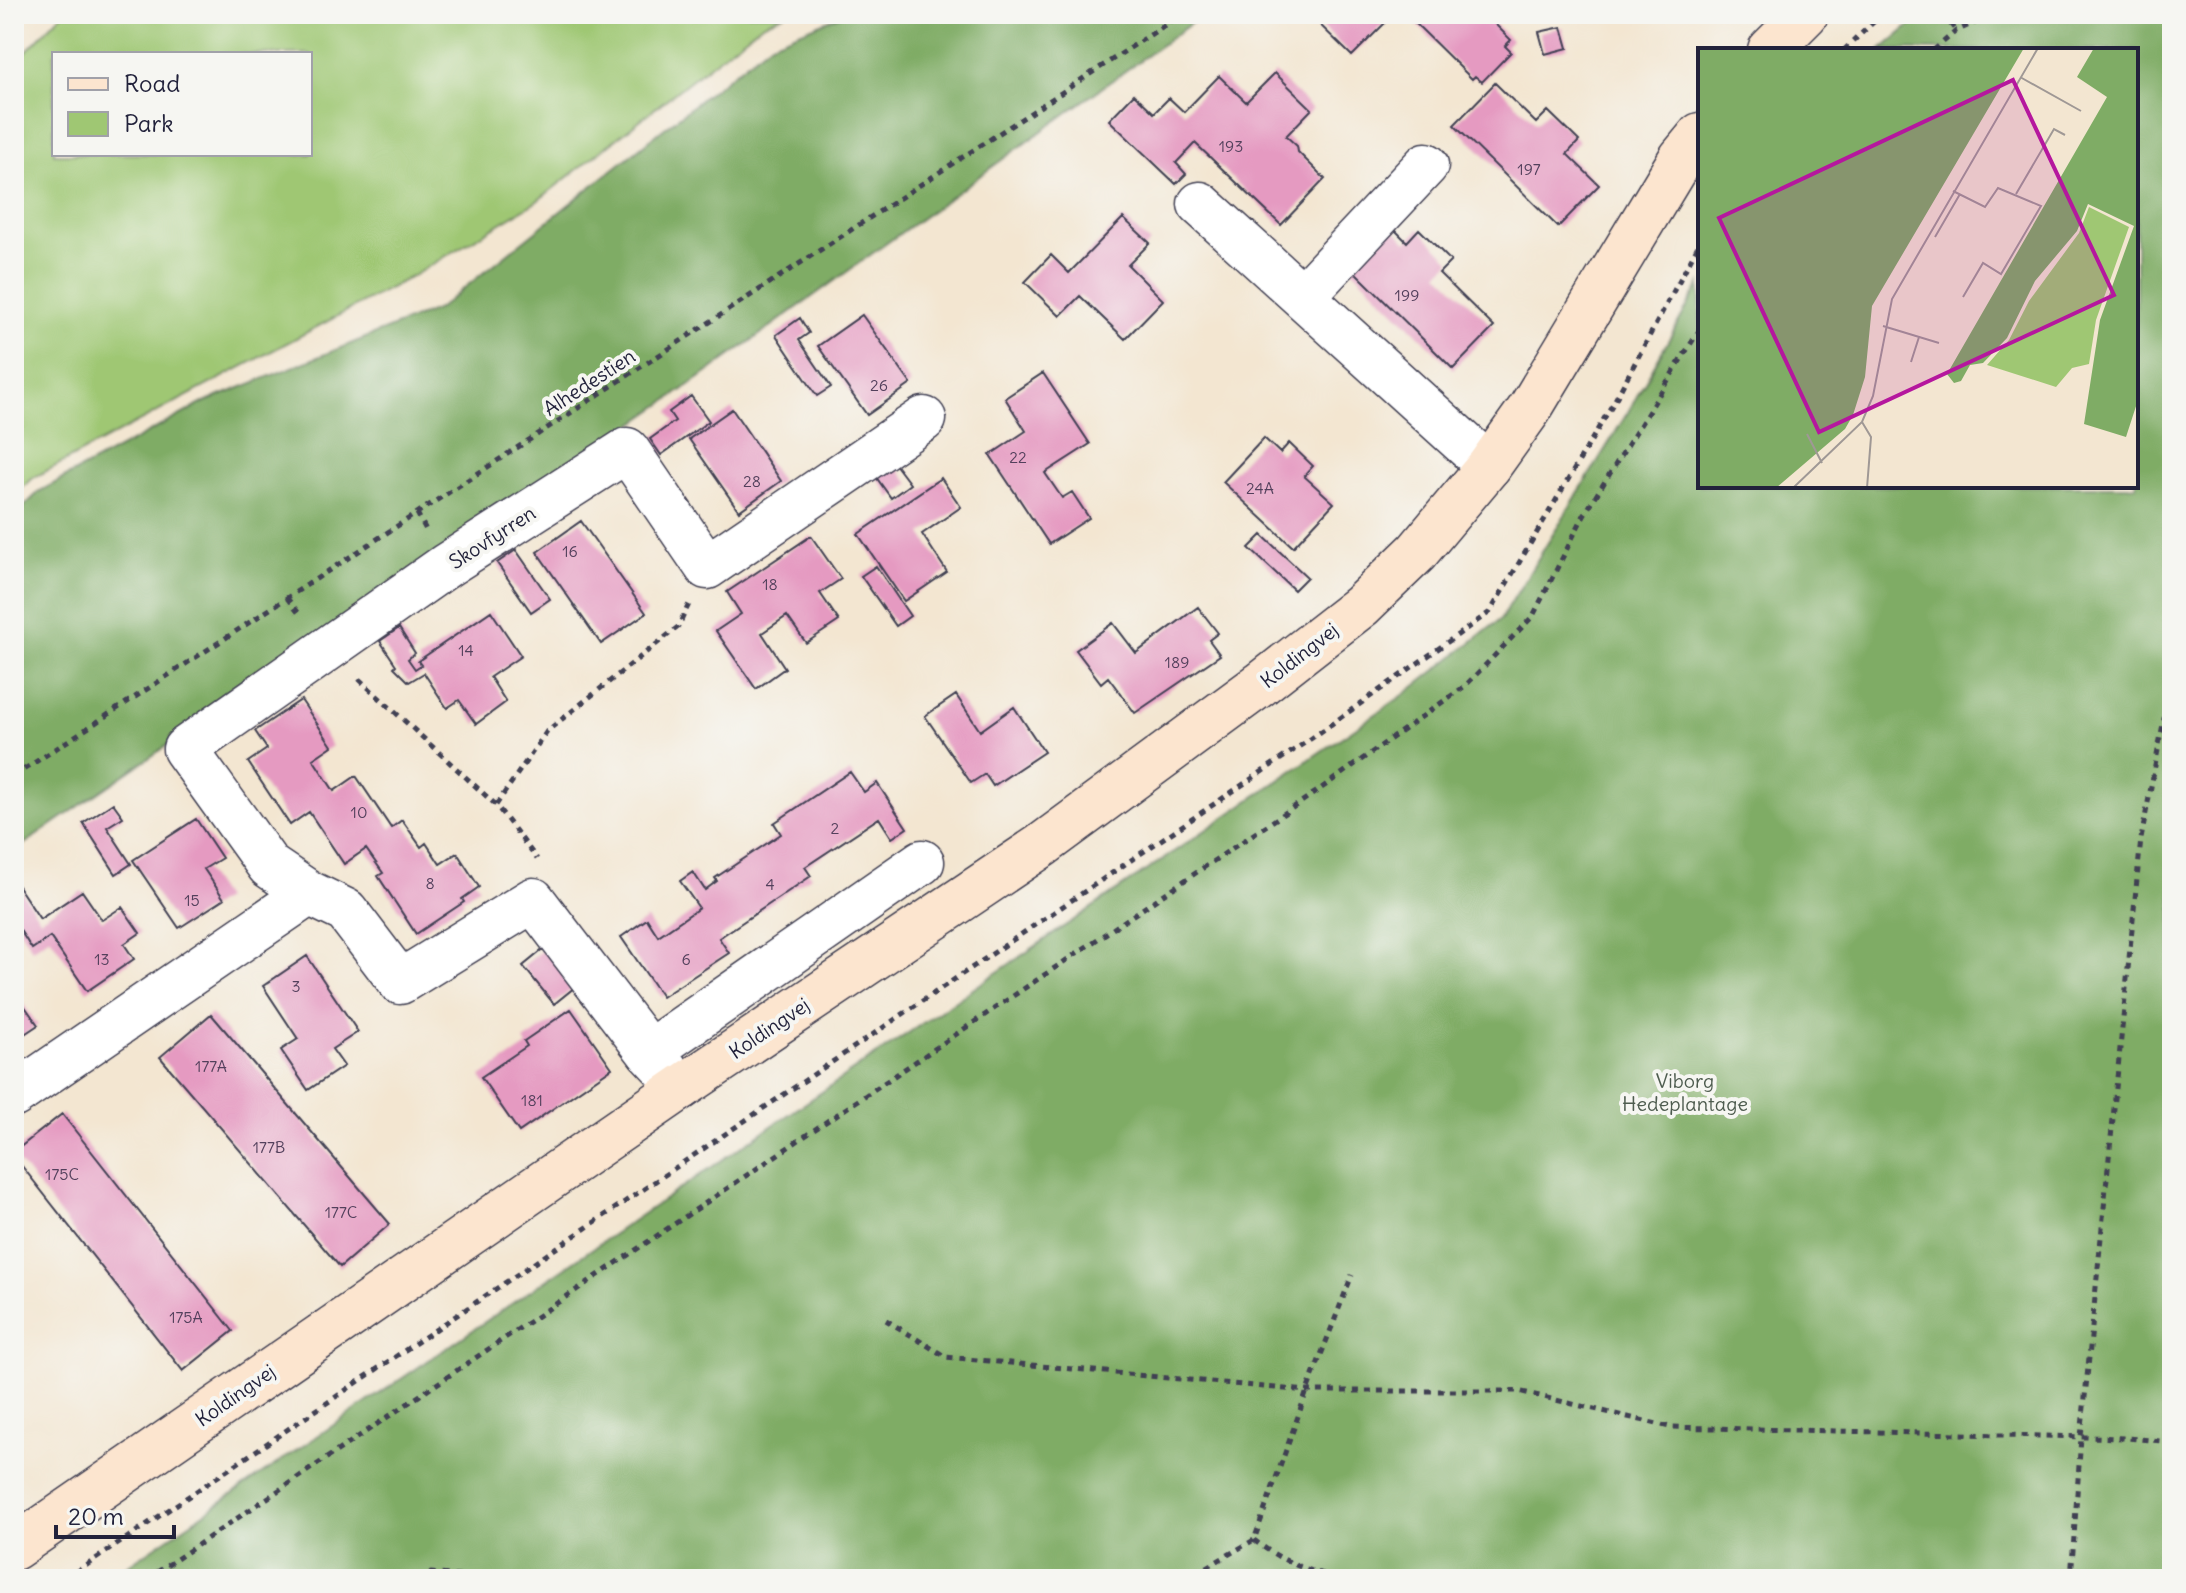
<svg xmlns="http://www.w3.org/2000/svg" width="2186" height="1593" font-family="Delius,sans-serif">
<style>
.green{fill:#9fc773;stroke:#607457;stroke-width:2;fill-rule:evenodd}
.forest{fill:#7fac65;stroke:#506750;stroke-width:2}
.building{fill:#e59ac1}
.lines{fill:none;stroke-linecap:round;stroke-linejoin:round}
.street-casing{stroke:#413f52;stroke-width:47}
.secondary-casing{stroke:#413f52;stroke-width:47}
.path{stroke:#413f52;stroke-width:5;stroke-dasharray:6 6;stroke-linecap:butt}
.street{stroke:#fff;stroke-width:44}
.secondary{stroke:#fce5cf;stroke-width:44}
.labels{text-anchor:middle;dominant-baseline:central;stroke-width:8;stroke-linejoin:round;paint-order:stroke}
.number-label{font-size:16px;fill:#53405c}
.street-label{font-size:20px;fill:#22223b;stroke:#f6f6f2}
.park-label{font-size:20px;fill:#4e5c4f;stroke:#f6f6f2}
.inset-road{fill:none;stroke:#9f9895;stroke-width:2}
.view{fill:#b5179e;fill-opacity:0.15;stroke:#b5179e;stroke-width:4}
.inset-edge{fill:none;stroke:#22223b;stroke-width:4}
</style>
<rect width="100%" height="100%" fill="#f6f6f2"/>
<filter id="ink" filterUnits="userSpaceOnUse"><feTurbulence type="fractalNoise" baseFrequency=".0125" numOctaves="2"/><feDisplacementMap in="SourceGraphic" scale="16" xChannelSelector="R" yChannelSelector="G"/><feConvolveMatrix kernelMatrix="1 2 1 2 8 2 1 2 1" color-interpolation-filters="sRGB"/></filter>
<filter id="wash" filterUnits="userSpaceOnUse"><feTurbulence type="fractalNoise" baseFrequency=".006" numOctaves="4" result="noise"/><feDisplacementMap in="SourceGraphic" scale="32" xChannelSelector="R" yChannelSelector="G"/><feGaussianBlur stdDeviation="1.8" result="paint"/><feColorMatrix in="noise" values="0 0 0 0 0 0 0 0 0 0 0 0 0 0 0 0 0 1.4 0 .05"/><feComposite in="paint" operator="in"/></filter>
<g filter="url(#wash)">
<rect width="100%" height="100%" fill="#f3e6d1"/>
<path class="green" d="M62,14H785L762,24L536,202L413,276L33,478L14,496V64ZM54,54H310V154H54Z"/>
<path class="forest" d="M844,14H1204L697,380L14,851V516L40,491L205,402L438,309L771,43Z
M1924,14H2172V1579H108L1408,692L1501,619L1628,412L1700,284V486H2136V50H1881Z"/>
<g id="blocks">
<path class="building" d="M1315,14H1394L1352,56L1312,17Z
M1406,14H1485L1511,40L1505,46L1511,52L1482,82L1475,76L1472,79Z
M1562,27L1568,48L1545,54L1539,32Z
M1275,73L1312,109L1286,136L1297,146L1298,152L1325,179L1281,225L1195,143L1176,163L1186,174L1176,184L1109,120L1134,94L1154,113L1169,98L1184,112L1219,76L1246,102Z
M1495,83L1536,123L1548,111L1579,141L1567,154L1599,185L1558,227L1454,125Z
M1123,218L1150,243L1128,265L1163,300L1125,339L1080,296L1060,316L1025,282L1051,255L1069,273Z
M1390,225L1407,242L1419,229L1451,261L1439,273L1494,327L1453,369L1349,266Z
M862,315L911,384L867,415L818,346Z
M800,318L809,333L799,340L831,387L817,396L776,335Z
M1043,373L1090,444L1045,473L1062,498L1072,492L1089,518L1049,544L990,455L1026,431L1005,398Z
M691,396L709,421L661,455L650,439L675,421L669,412Z
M732,409L781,481L739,511L689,439Z
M1264,438L1280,453L1289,443L1313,466L1304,476L1334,503L1293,547L1223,482Z
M895,464L910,484L891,498L876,477Z
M941,478L961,507L922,534L947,572L904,601L858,534Z
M581,521L646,613L601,644L537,552Z
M1262,535L1307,577L1294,590L1249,548Z
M811,536L841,579L820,593L839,621L806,643L787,616L762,633L785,668L756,689L716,631L741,614L727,592Z
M516,550L550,599L531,612L497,563Z
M876,566L910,616L896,626L861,576Z
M1198,607L1218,633L1209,640L1220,655L1135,713L1108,677L1101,683L1076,650L1113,623L1136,653Z
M491,611L521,656L490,677L506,702L476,724L459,700L447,708L424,673L409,682L394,667L396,665L380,641L399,628L415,653L408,659L415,669L421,665L418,661Z
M956,695L980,731L1014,707L1044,752L993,786L985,774L971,783L925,716Z
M301,700L332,746L313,759L334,791L356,776L391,828L402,820L421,847L426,843L440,864L457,853L479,887L462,899L464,902L416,934L378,876L383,873L366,849L344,864L309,812L290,825L248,762L267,749L255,731Z
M850,772L864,792L877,783L907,828L892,838L879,818L805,867L811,876L719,938L729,953L662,997L621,937L647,919L658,936L699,908L680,881L693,872L705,890L717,881L715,878L781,834L774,823Z
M113,803L123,817L107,827L131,864L116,874L83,823Z
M196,819L222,858L204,869L224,899L179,928L133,860Z
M18,886L40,919L82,891L102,920L122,907L140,933L124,944L134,959L87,991L50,937L32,949L14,921V889Z
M545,948L575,987L554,1004L523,966Z
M307,956L358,1032L332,1049L344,1066L308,1090L281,1050L298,1039L263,986Z
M14,991L38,1025L14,1041Z
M571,1009L612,1068L519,1132L481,1077L527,1046L524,1041Z
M211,1014L390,1224L340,1267L160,1057Z
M62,1114L233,1331L183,1371L14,1156V1152Z"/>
</g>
</g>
<g filter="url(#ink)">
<use href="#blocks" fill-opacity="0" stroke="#413f52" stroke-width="2"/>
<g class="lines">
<defs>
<path id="street" d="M1200,204L1489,466
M1303,296L1426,165
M649,1052L922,862
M682,1087L649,1052L533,900L400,982L346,911L309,893L269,866L185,749L447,565L627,450L707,567L924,419
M14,1095L309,893"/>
<path id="secondary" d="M1770,50L1806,14
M14,1548L682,1087L1041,846L1261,684L1361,606L1417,552L1489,466L1529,410L1681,158L1700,135"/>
</defs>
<use href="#street" class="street-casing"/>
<use href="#secondary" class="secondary-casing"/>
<path class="path" d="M1943,14L1956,31
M1844,50L1882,14
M1934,50L1956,31L1995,14
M417,513L426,530
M287,598L301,616
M359,679L496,805L537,859
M14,776L1182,14
M496,805L547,731L678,627L689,604
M886,1320L946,1357L1307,1391H1518L1670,1427L2127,1438L2172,1442
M1254,1540C1283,1563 1315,1575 1352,1579
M66,1579L1309,740L1490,612L1615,400L1700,242
M147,1579L1316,792L1465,686L1533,616L1584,515L1700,329
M419,1579L431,1573L486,1579
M1186,1579L1254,1540L1307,1391L1352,1275
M2071,1579L2081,1437L2141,839L2172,677"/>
<use href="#street" class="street"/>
<use href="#secondary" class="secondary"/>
</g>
</g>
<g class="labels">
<g class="number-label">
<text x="1231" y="146">193</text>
<text x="1529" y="169">197</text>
<text x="1407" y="295">199</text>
<text x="879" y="385">26</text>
<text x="1018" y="457">22</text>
<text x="752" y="481">28</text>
<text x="1260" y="488">24A</text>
<text x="570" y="551">16</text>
<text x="770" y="584">18</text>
<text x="466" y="650">14</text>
<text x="1177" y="662">189</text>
<text x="359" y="812">10</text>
<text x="835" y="828">2</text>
<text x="430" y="883">8</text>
<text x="770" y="884">4</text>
<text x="192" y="900">15</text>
<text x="102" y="959">13</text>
<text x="686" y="959">6</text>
<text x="296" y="986">3</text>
<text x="211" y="1066">177A</text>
<text x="532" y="1100">181</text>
<text x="269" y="1147">177B</text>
<text x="62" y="1174">175C</text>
<text x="341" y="1212">177C</text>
<text x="186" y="1317">175A</text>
</g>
<g class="street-label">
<text transform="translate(589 382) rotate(-33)">Alhedestien</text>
<text transform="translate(492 537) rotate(-33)">Skovfyrren</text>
<text transform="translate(1299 655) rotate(-38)">Koldingvej</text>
<text transform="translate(769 1028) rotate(-34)">Koldingvej</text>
<text transform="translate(235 1395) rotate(-35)">Koldingvej</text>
</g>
<g class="park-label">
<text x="1685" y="1080">Viborg<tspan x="1685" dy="23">Hedeplantage</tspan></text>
</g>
</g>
<g transform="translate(1698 48)">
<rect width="440" height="440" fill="#f3e6d1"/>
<path d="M391,159L431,179L398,272L391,316L374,320L358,339L289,317L311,292L331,253L381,185Z" fill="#9fc773"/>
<path d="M0,0H326L174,258L167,329L155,367L147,381L78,440H0ZM396,0H440V352L428,389L386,376L402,272L436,178L390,156L379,183L337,233L309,290L285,315L272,317L263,333L256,335L249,326L409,49L379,29Z" fill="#7fac65"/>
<path class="inset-road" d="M322,29L383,63M255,143L287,159L300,140L343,158L303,226L285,215L265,249M318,146L356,81L367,87M237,189L262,146M185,278L241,295M213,314L221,289M164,374L173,389L169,440M109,386L124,415M95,440L164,374L175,348L194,251L340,0"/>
<path class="view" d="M315,32L416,247L121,384L21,170Z"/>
<rect width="440" height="440" class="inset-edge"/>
</g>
<rect width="2186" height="1593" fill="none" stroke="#f6f6f2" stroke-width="48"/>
<rect x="52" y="52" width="260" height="104" fill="#f6f6f2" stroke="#a1a1a9" stroke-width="2"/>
<rect x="68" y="78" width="40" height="12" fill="#fce5cf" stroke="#a1a1a9" stroke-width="2"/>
<text x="124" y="92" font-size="24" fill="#22223b">Road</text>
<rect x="68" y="112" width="40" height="24" fill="#9fc773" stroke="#a1a1a9" stroke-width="2"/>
<text x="124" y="132" font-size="24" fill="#22223b">Park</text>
<path d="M56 1525v12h118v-12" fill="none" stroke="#22223b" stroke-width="4"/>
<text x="68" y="1525" font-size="24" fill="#22223b" stroke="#f6f6f2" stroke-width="6" paint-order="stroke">20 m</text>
</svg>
